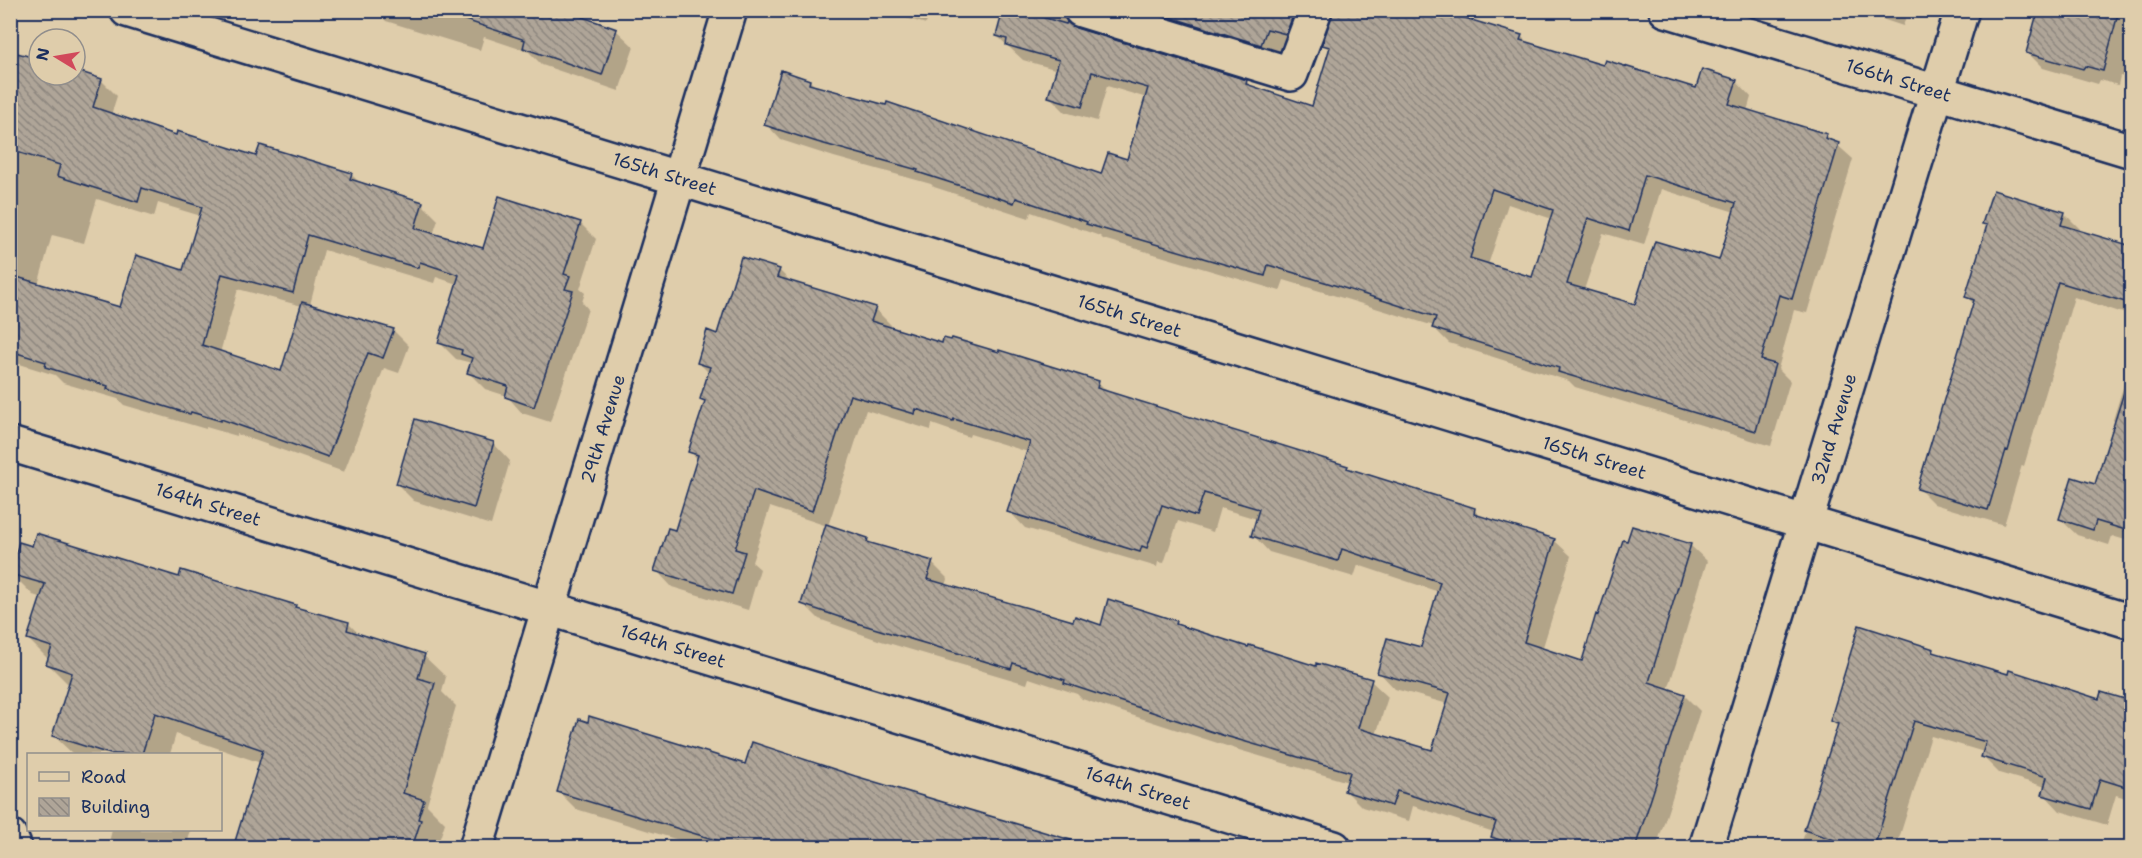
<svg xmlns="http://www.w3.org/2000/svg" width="2142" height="858" font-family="'Shantell Sans',sans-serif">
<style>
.shadow{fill:#0003;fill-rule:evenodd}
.building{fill:url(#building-back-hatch);stroke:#1b2f5e;stroke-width:1.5;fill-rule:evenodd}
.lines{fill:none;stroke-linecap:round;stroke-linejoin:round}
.minor-casing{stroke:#1b2f5e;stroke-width:38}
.minor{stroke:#dfcdab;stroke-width:33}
.labels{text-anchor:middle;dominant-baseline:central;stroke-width:4.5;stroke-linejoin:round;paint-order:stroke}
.street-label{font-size:18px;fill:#1b2f5e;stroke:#dfcdab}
</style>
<defs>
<pattern id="building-back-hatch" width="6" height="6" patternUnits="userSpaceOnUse" patternTransform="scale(1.5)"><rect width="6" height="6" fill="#afa598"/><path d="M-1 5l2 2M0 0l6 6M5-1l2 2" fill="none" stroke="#8e877f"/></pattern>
</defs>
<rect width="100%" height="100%" fill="#dfcdab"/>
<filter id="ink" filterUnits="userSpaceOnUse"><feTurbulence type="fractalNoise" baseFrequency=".0167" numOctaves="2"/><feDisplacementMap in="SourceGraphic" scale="12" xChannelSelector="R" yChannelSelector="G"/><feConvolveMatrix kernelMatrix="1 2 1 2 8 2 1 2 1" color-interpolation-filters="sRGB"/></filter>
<g filter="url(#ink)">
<path class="shadow" d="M376,10H558L616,30L634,47L619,91L542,65L529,52L484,37L480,50L386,21Z
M880,10H930L926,24Z
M1004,10H1085L1078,20V30L1247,82L1253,88L1313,108L1330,51L1324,45L1521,36L1529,44L1604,67L1697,90L1736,81L1751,97L1747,111L1826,135L1853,159L1807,313L1794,310L1778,369L1790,381L1771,446L1575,387L1569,381L1449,343L1434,328V326L1284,280L1280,291L1103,239L1100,236L1031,212L1029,218L934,187L931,184L834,157L781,140L766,124L810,81L816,87L1102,175L1128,161L1147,98L1107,86L1097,121L1065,112L1050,97L1058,70L1023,60L997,36ZM1661,189L1735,212L1720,262L1636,306L1584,290L1603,233L1644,245ZM1508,204L1552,219L1533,279L1488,265Z
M1115,10H1319L1301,49L1282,43L1276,60Z
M1855,10H1908L1903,26Z
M2041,10H2132V79L2120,76L2118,85L2100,80L2098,84L2043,68L2028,53Z
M10,48L19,55L39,61V75H75V72L101,80L117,96L111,115L177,137L257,158L351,174L361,184L422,204L438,220L433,235L484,249L580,223L596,239L580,289L585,293L582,302L588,309L550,422L522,413L507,396L485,389L469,373L472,363L456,359L440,343L457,284L436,277L434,283L324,250L310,305L393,330L409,346L399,373L384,368L344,472L237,434V436L206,427V429L124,405L118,399L63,383L55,375L10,361ZM97,199L154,217L158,203L201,216L184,271L121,309L38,285L52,235L84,243ZM238,289L302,306L282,373L220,353Z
M2064,213L2080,229V232L2132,252V316L2074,297L2024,466L2022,465L2004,525L1934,504L1918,488L1974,304L1967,297L1988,227L1984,224Z
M779,270L792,283L875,309L891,325L890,328L943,345L1098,382L1109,393L1347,467L1351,471L1474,510L1484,519L1554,540L1571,556L1542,650L1584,663L1690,545L1707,561L1668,690L1684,695L1700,711L1656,848H1503L1493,837L1494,832L1413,806L1409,821L1362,807L1346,791L1348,782L1239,750L1082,699L1077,694L1029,678L1027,684L878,640L819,619L803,603L827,526L770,507L752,562L760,569L748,610L672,587L656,570L676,532L698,460L690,451L706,403L702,399L710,374L699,363L718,335ZM866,410L931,430L932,424L969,437L970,434L1028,452L1009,511L1025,528L1157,567L1158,562L1164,563L1178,521L1213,532L1220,508L1257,519L1253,535L1269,552L1354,577L1358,565L1439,592L1422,649L1379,672L1395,689L1448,704L1434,752L1376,735L1388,697L1371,681L1317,667L1182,628L1176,622L1102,627L1074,623L946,586L948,579L932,563L873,545L867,539L828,526Z
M2132,358V542L2112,536L2109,545L2077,535L2060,519L2096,485L2116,423L2113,420Z
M493,443L510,461L491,525L414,501L397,484Z
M11,573L179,579L295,606L298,609L349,624L361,636L424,656L446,677L442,692L456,706L427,805L445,823L439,841L441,843L440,848H235L261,763L176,734L170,754H73L54,736L70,686L48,664L49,660L28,639L42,598L33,595Z
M1933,650L1939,655L2100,701L2132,708V800L2116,795L2107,825L2060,811L2044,794L2046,787L1999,773L1983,757L1984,752L1931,736L1896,848H1800L1838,727L1831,721Z
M746,766L854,777L1091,848H705L576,809L559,792Z
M112,830H191L186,848H113L109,842Z
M1983,840L2007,848H1981Z"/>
<path class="building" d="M454,10H563L617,29L602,75L523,48L525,40L453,16Z
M1003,10H1018L1066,24L1067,22L1076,28L1247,80L1246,84L1312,106L1330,47L1322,45L1333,10H1438L1522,35L1520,40L1603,65L1605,60L1696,88L1702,69L1737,80L1729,104L1827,134L1825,138L1839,143L1792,299L1779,295L1761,360L1775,364L1756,431L1558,372L1559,368L1432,328L1436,317L1328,283L1268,265L1265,276L1086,224L1087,222L1016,198L1014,203L917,172L918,170L817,142L764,125L781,70L810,80L809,84L886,105L887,102L1101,174L1108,153L1127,159L1148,88L1092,72L1082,107L1048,97L1059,60L1006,45L1007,39L996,36ZM1645,175L1736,203L1719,260L1655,241L1635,304L1567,284L1588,218L1629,231ZM1492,189L1553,210L1532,277L1470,258Z
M1147,10H1295L1286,34L1267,29L1261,45Z
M2038,10H2119L2103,71L2085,66L2083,69L2026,53Z
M10,51L39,59V75H75V70L102,79L93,107L176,135L177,131L256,156L260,145L352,173L350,179L423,202L415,228L483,248L499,196L581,222L564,274L570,276L565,289L573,291L534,407L505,397L508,386L467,373L472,358L461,354L462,350L438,343L459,275L420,262L418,268L308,235L293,293L222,274L202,345L281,371L302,302L394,329L383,358L368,353L328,457L221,419V421L191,412L190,414L107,389L108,386L45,367L46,362L10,351V275L120,307L136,255L183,270L202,207L142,188L138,202L57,176L60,165L10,150Z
M1993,190L2065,212L2061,225L2132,246V304L2058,282L2008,451L2006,450L1988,510L1917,489L1974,300L1965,297L1987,225L1982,224Z
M741,257L780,269L777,277L876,307L871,321L942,343L943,338L951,340L952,338L999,352V350L1099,381L1097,388L1348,466L1347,468L1475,508L1474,514L1555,539L1524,642L1582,661L1596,614L1598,615L1623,540L1627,541L1632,526L1691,544L1649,682L1685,694L1635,848H1524L1491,837L1496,822L1397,791L1392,806L1344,791L1350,772L1222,735L1064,683L1065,680L1013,663L1011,669L860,624L801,604L826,524L868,538L867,542L933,561L927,579L1073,621L1075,616L1101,625L1108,599L1177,621L1176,624L1248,647L1249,645L1316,666V663L1372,679L1358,728L1432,750L1450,693L1377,673L1387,638L1421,647L1440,582L1342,549L1338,561L1251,536L1259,509L1204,493L1196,516L1162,505L1147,548L1142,546L1140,552L1007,512L1030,442L954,419L953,421L916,409L915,414L850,395L812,511L754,491L735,549L745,552L732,594L654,571L668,528L675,530L698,455L688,452L705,401L700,399L710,367L697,363L707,330L717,334Z
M2125,389L2132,390V532L2096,521L2093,530L2059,519L2072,477L2095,484Z
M415,419L494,442L474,508L396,484Z
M36,533L179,577L181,570L296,605L295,607L349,622L347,630L425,654L418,678L435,683L403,793L424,800L418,819L421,820L412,848H233L263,750L155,713L142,754H110L52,736L72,673L46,664L52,647L27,639L45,584L10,574L19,542L32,546Z
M1859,625L1934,649L1933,652L2008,674L2009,670L2099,699L2101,692L2132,701V789L2100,779L2091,809L2042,795L2047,777L1981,757L1986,742L1914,721L1874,848H1859L1804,830L1838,724L1830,721Z
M589,716L745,764L752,742L855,776L1071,840L1070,848H717L719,841L557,792L579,719L588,722Z"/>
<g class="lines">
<defs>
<g id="minor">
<path id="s1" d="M127,10L2132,622"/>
<path d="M1081,10L1291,74L1315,10"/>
<path id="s2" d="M1666,10L2132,151"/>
<path id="s3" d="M10,444L1334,848"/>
<path d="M10,836L15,848"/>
<path id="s4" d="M476,848L730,10"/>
<path id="s5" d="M1706,848L1962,10"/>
</g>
</defs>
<use href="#minor" class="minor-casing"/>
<use href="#minor" class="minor"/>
</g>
</g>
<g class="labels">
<g class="street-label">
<text stroke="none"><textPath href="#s2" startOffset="243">166th Street</textPath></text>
<text stroke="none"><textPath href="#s1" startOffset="562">165th Street</textPath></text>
<text stroke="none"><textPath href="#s1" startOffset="1048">165th Street</textPath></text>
<text stroke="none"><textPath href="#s4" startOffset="438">29th Avenue</textPath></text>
<text stroke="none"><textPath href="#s5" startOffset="438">32nd Avenue</textPath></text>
<text stroke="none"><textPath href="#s1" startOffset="1534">165th Street</textPath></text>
<text stroke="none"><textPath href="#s3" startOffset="207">164th Street</textPath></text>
<text stroke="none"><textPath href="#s3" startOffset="693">164th Street</textPath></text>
<text stroke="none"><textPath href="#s3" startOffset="1179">164th Street</textPath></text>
</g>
</g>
<rect width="2142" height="858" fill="none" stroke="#dfcdab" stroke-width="36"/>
<rect x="18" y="18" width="2106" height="822" fill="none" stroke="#1b2f5e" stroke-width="2" filter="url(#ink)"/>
<rect x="27" y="753" width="195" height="78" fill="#dfcdab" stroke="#918e8c" stroke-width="1.5"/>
<rect x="39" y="772" width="30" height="9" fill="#dfcdab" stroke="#918e8c" stroke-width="1.5"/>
<text x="81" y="783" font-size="18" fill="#1b2f5e">Road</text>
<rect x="39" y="798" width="30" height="18" fill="url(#building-back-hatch)" stroke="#918e8c" stroke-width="1.5"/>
<text x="81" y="813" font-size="18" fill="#1b2f5e">Building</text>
<g transform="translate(57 57) rotate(281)"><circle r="28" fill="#dfcdab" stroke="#918e8c" stroke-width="1.5"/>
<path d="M0-4.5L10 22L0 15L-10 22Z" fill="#d1495b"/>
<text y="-9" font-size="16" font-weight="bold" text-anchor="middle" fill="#1b2f5e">N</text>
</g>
</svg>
